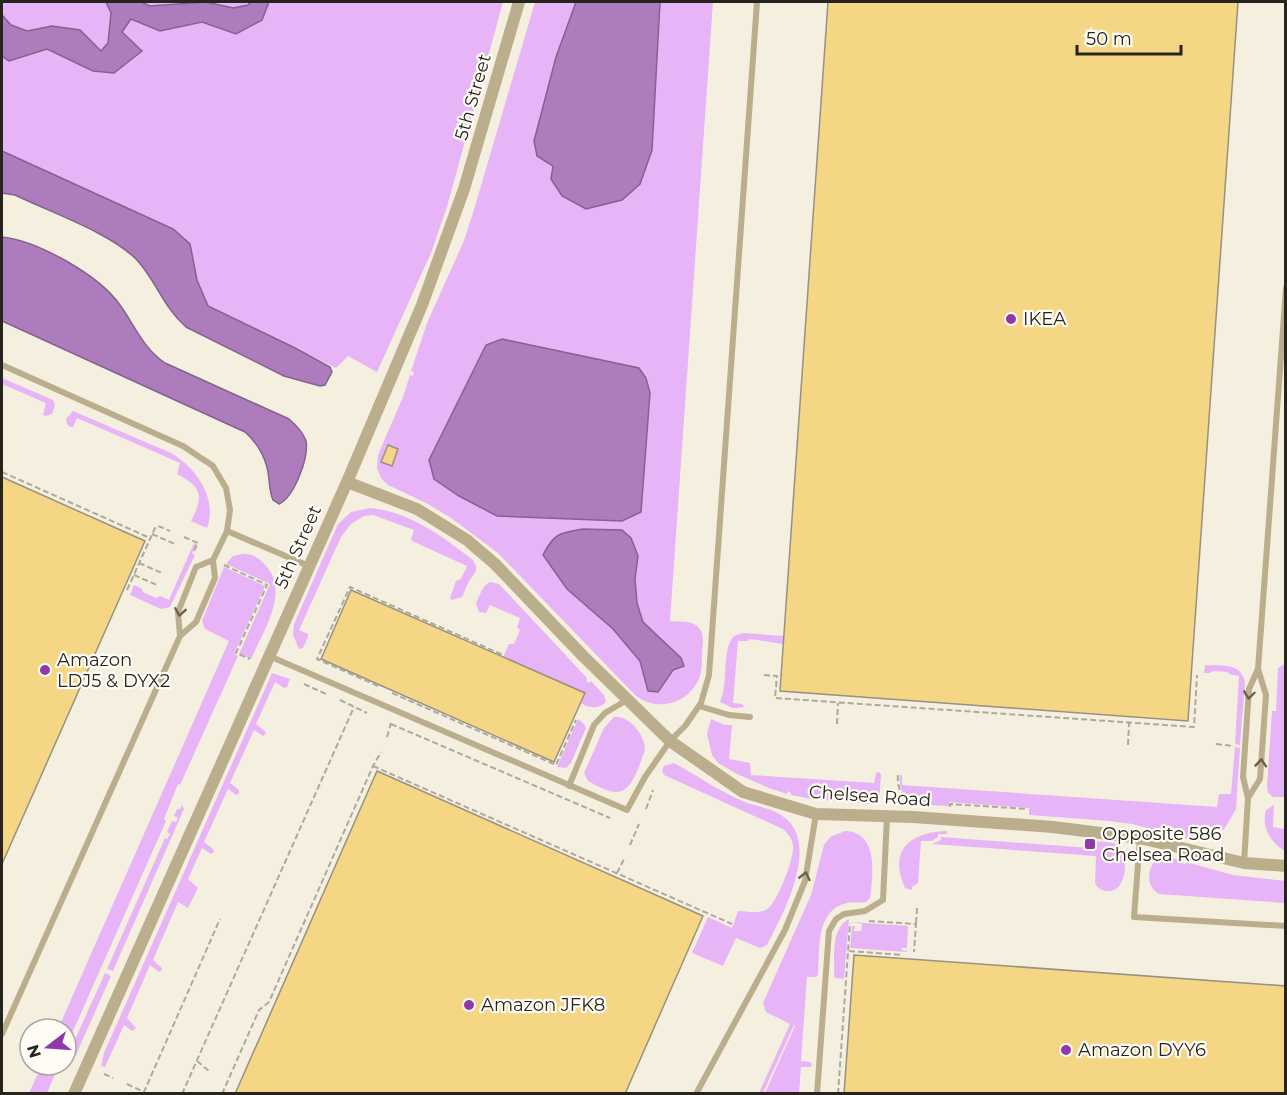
<svg xmlns="http://www.w3.org/2000/svg" width="1287" height="1095" font-family="Montserrat,sans-serif">
<style>
.green{fill:#e7b4f7;fill-rule:evenodd}
.water{fill:#ad7cbc;stroke:#84628d;stroke-width:1.5}
.building{fill:#f5d684;stroke:#979184;stroke-width:1.5}
.lines{fill:none;stroke-linecap:round;stroke-linejoin:round}
.path{stroke:#aea99d;stroke-width:2;stroke-dasharray:6 3;stroke-linecap:butt}
.lane{stroke:#bbae8c;stroke-width:6}
.street{stroke:#bbae8c;stroke-width:12}
.oneway{stroke:#696250}
.poi-dot{fill:#8e39a7;stroke:#fffcf6;stroke-width:2}
.labels{text-anchor:middle;dominant-baseline:central;stroke-width:4.5;stroke-linejoin:round;paint-order:stroke}
.street-label{font-size:18px;fill:#26241e;stroke:#fffcf6}
.poi-label{font-size:18px;fill:#26241e;stroke:#fffcf6;text-anchor:start}
</style>
<rect width="100%" height="100%" fill="#f5efe0"/>
<path class="green" d="M2,2H503L447,207L431,253L377,372L348,356L336,368L208,306L197,280L190,244L173,229L2,151Z
M535,2H576L570,21L622,200L640,184L652,150L660,2H713L670,621C678,622 690,620 697,626C705,633 703,642 702,652C702,660 702,669 700,676C690,704 657,713 635,695L498,553L451,518L428,504L388,485L381,478L377,468L378,455L403,397L410,375L413,376L414,372L411,371L427,323L463,243L473,213ZM638,556L635,579L637,603L643,622L681,658L658,692L648,690L640,661L613,629L567,589Z
M2,378L53,400L55,405L52,414L46,416L43,415L46,403L2,384Z
M73,411L171,453C196,467 218,499 207,528L191,521C204,496 202,487 177,474L180,463L77,418L73,427H70L67,424L66,419Z
M370,508C409,511 443,537 473,560L476,566V571L469,581L462,597L452,600L450,598L456,581L461,579L467,566L412,541L411,539L414,530L373,515L364,516L351,524L341,537L299,630L308,634V637L303,648L299,649L293,635L294,624L338,524L351,512Z
M194,543L197,544L192,553L195,555L170,607L161,609L130,595L134,585L142,589L143,592L156,598L160,596L169,600Z
M243,554C255,554 260,559 267,567C289,593 263,632 251,659L239,654L270,584L226,564L233,556Z
M224,567L265,586L234,654L238,656L180,785L178,784L164,819L166,821L66,1047V1029H58L229,641L205,629L202,621Z
M490,582L499,584L587,678L586,680L589,683L591,681L604,695L606,702C600,708 594,708 586,706L503,657L509,644H514L520,630L517,628L520,618L490,605L486,613L479,612L476,603C480,595 482,586 490,582Z
M743,633L784,636L783,644L750,639L747,641H738L733,703L742,704L745,707L733,708L720,702C729,682 721,650 734,636Z
M1285,664V797H1273L1268,793L1267,787L1272,711H1276L1278,668Z
M1205,665C1221,666 1242,662 1245,683L1240,745L1235,744L1239,676L1229,674L1228,672L1213,671L1210,673H1204Z
M272,673L290,679L287,687L284,688L275,682L256,724L265,731L266,734L263,736L254,730L230,783L239,790V794L236,795L228,789L204,842L213,849L214,852L211,854L202,848L188,879L198,888L188,908L178,902L153,960L161,967L162,970L159,972L150,965L127,1018L136,1028L132,1031L124,1025L105,1067L101,1066L104,1053Z
M614,717C629,715 645,735 645,750C640,762 633,793 616,792C607,792 596,785 588,781L584,773L604,728Z
M578,719L584,724L586,728L571,763L566,768L557,767Z
M711,719L725,725H732L729,759L750,763L751,775L874,783L876,773L879,772L881,775L879,800L872,804L812,799L791,795V793L788,791L787,794L769,788L737,774L718,763L712,755L707,734Z
M1235,747L1240,748L1236,809L1225,828L1210,838L1200,840L1188,839L1132,824L1110,821L1029,815V808L949,802V806L913,804C901,795 899,788 900,774L902,776V785L1217,807L1219,794H1231Z
M674,763C696,775 716,789 738,799C752,806 769,807 781,815C823,841 783,914 767,945L760,948L736,938L723,966L692,953L708,917L732,928L738,911C746,911 758,914 766,910C777,904 795,857 793,845C792,838 788,834 783,829L664,775L662,770L664,766Z
M182,805L184,809L113,971L107,969L165,838L167,839L170,834L167,832L172,821L176,822L178,818L174,816L177,809H180Z
M1274,805L1273,827L1285,829V851C1271,844 1261,826 1266,810Z
M845,831C879,832 873,875 870,898L866,902C860,903 853,902 847,903C815,910 820,950 818,975L816,977H807L801,1061L811,1062L812,1065L810,1067H801L799,1093H765L795,1026L794,1025L763,1093H759L790,1024L766,1012L763,1003L811,895L824,845L830,837Z
M947,831V834H938V837L932,841H921L918,883L912,887V890L905,888C888,850 910,832 947,831Z
M941,837L1091,848L1092,841C1099,842 1109,841 1116,844C1127,850 1127,873 1121,883C1116,894 1100,894 1095,883L1096,856L932,844L941,840Z
M1166,856L1182,861L1181,863L1185,864L1186,862L1233,875L1285,881V903L1159,894C1145,886 1147,867 1158,858Z
M849,919L844,979L835,978L834,976C835,958 830,929 849,919Z
M852,922L908,926L907,948H901L902,950L907,951V952L850,948L852,926H855L854,931H861L862,924Z
M105,973L111,976L75,1057L68,1055Z
M42,1065H59L47,1093H29Z"/>
<path class="water" d="M106,2H141L150,6L206,2L233,8L248,5L251,2H269L262,20L236,34L202,22L160,31L131,19L122,32L142,51L114,73L93,71L47,49L9,61L2,56V15L11,25L27,31L52,26L80,30L101,51L108,43L111,13Z
M576,2H660L652,150L640,184L622,200L586,209L562,196L551,179L553,166L537,156L534,141L556,57Z
M2,151L173,229L190,244L197,280L208,306L295,348L330,367L332,372L325,385L320,386L284,376L186,327C164,308 156,281 137,260C111,233 50,212 15,195L2,193Z
M2,237C38,241 99,275 120,305C135,326 143,348 165,363L289,419C296,425 303,432 306,441C309,458 294,497 279,504L273,500C270,493 270,488 269,480C268,462 259,444 245,432L2,321Z
M502,339L639,368L646,378L650,393L641,512L622,521L497,516L459,496L434,479L429,460L486,345Z
M583,529L622,530L631,538L638,556L635,579L637,603L643,622L681,658L684,666L673,670L658,692L648,691L640,661L613,629L567,589L543,555C554,533 560,533 583,529Z"/>
<path class="building" d="M828,2H1238L1188,721L780,691Z
M388,445L398,449L392,466L381,462Z
M2,477L145,541L2,864Z
M351,590L585,693L554,762L321,659Z
M377,771L703,916L625,1094H235Z
M854,955L1286,986V1094H844Z"/>
<g class="lines">
<path class="path" d="M2,472L150,538
M152,534L175,544
M184,537L198,543L194,551
M139,563L162,573
M224,565L267,585L236,653L250,659
M134,575L157,585
M127,590L155,528L158,526L170,531
M764,675L777,676L775,698L1194,727L1197,675
M304,684L326,694
M378,686L317,659L350,587L503,655
M392,693L556,765L576,720
M340,700L367,713
M391,724L610,818
M837,724L838,703
M387,737L391,723
M1216,744L1234,746
M1128,745L1129,723
M373,766L732,924
M898,775C897,788 901,796 912,804
M950,807V804L1028,809
M646,809L653,790
M630,845L639,824
M617,873L624,859
M869,921L916,924L914,952
M916,923L917,908
M849,951L903,955
M197,1061L209,1071
M104,1074L113,1078
M127,1084L144,1092L220,919
M182,1094L354,707
M222,1094L259,1010L269,1002L373,766L381,752
M838,1094L850,923"/>
<path class="lane" d="M2,365L183,446L213,466L226,488L230,510L227,531L213,560L215,578L196,622L180,636L2,1034
M227,531L309,566
M180,636L178,612L196,567L213,560
M269,656L627,810L645,777L670,741L685,726L701,703L709,675L757,2
M699,706L729,715L750,717
M569,786L594,725L605,713L627,700
M1248,798L1260,779L1266,695L1258,669
M1140,838L1134,917L1286,926
M1244,863L1248,798L1243,777L1249,689L1258,669L1286,288
M696,1094L785,930L805,881L816,814
M817,1094L829,931L836,919L844,914L865,911L883,900L887,817"/>
<path class="street" d="M347,482L417,509L467,540L495,564L583,656L670,741L743,792L816,814L913,817L1053,827L1140,838L1244,863L1286,866
M74,1094L347,482L422,305L464,189L519,2"/>
</g>
<defs><path id="oneway-chevron" d="M-2-3.5L2.5 0L-2 3.5" fill="none" stroke-width="1.6" stroke-linecap="round" stroke-linejoin="round" transform="scale(1.5)"/></defs>
<g class="oneway">
<use href="#oneway-chevron" transform="translate(180 612) rotate(99)"/>
<use href="#oneway-chevron" transform="translate(1249 695) rotate(98)"/>
<use href="#oneway-chevron" transform="translate(1261 763) rotate(-86)"/>
<use href="#oneway-chevron" transform="translate(805 876) rotate(-77)"/>
</g>
<g class="poi-dot">
<circle cx="1011" cy="319" r="6"/>
<circle cx="45" cy="670" r="6"/>
<rect x="1084" y="838" width="12" height="12" rx="3"/>
<circle cx="469" cy="1005" r="6"/>
<circle cx="1066" cy="1050" r="6"/>
</g>
<g class="labels">
<g class="street-label">
<text transform="translate(473 97) rotate(-74)">5th Street</text>
<text transform="translate(298 547) rotate(-66)">5th Street</text>
<text transform="translate(870 796) rotate(4)">Chelsea Road</text>
</g>
<g class="poi-label">
<text x="1023" y="319">IKEA</text>
<text x="57" y="660">Amazon<tspan x="57" dy="21">LDJ5 &amp; DYX2</tspan></text>
<text x="1102" y="834">Opposite 586<tspan x="1102" dy="21">Chelsea Road</tspan></text>
<text x="481" y="1005">Amazon JFK8</text>
<text x="1078" y="1050">Amazon DYY6</text>
</g>
</g>
<rect width="1287" height="1095" fill="none" stroke="#26241e" stroke-width="6"/>
<g transform="translate(48 1047) rotate(253)"><circle r="28" fill="#fffcf6" stroke="#a8a6a0" stroke-width="1.5"/>
<path d="M0-4.5L10 22L0 15L-10 22Z" fill="#8e39a7"/>
<text y="-9" font-size="16" font-weight="bold" text-anchor="middle" fill="#26241e">N</text>
</g>
<path d="M1077 45v9h104v-9" fill="none" stroke="#26241e" stroke-width="3"/>
<text x="1086" y="45" font-size="18" fill="#26241e" stroke="#fffcf6" stroke-width="4.5" paint-order="stroke">50 m</text>
</svg>
